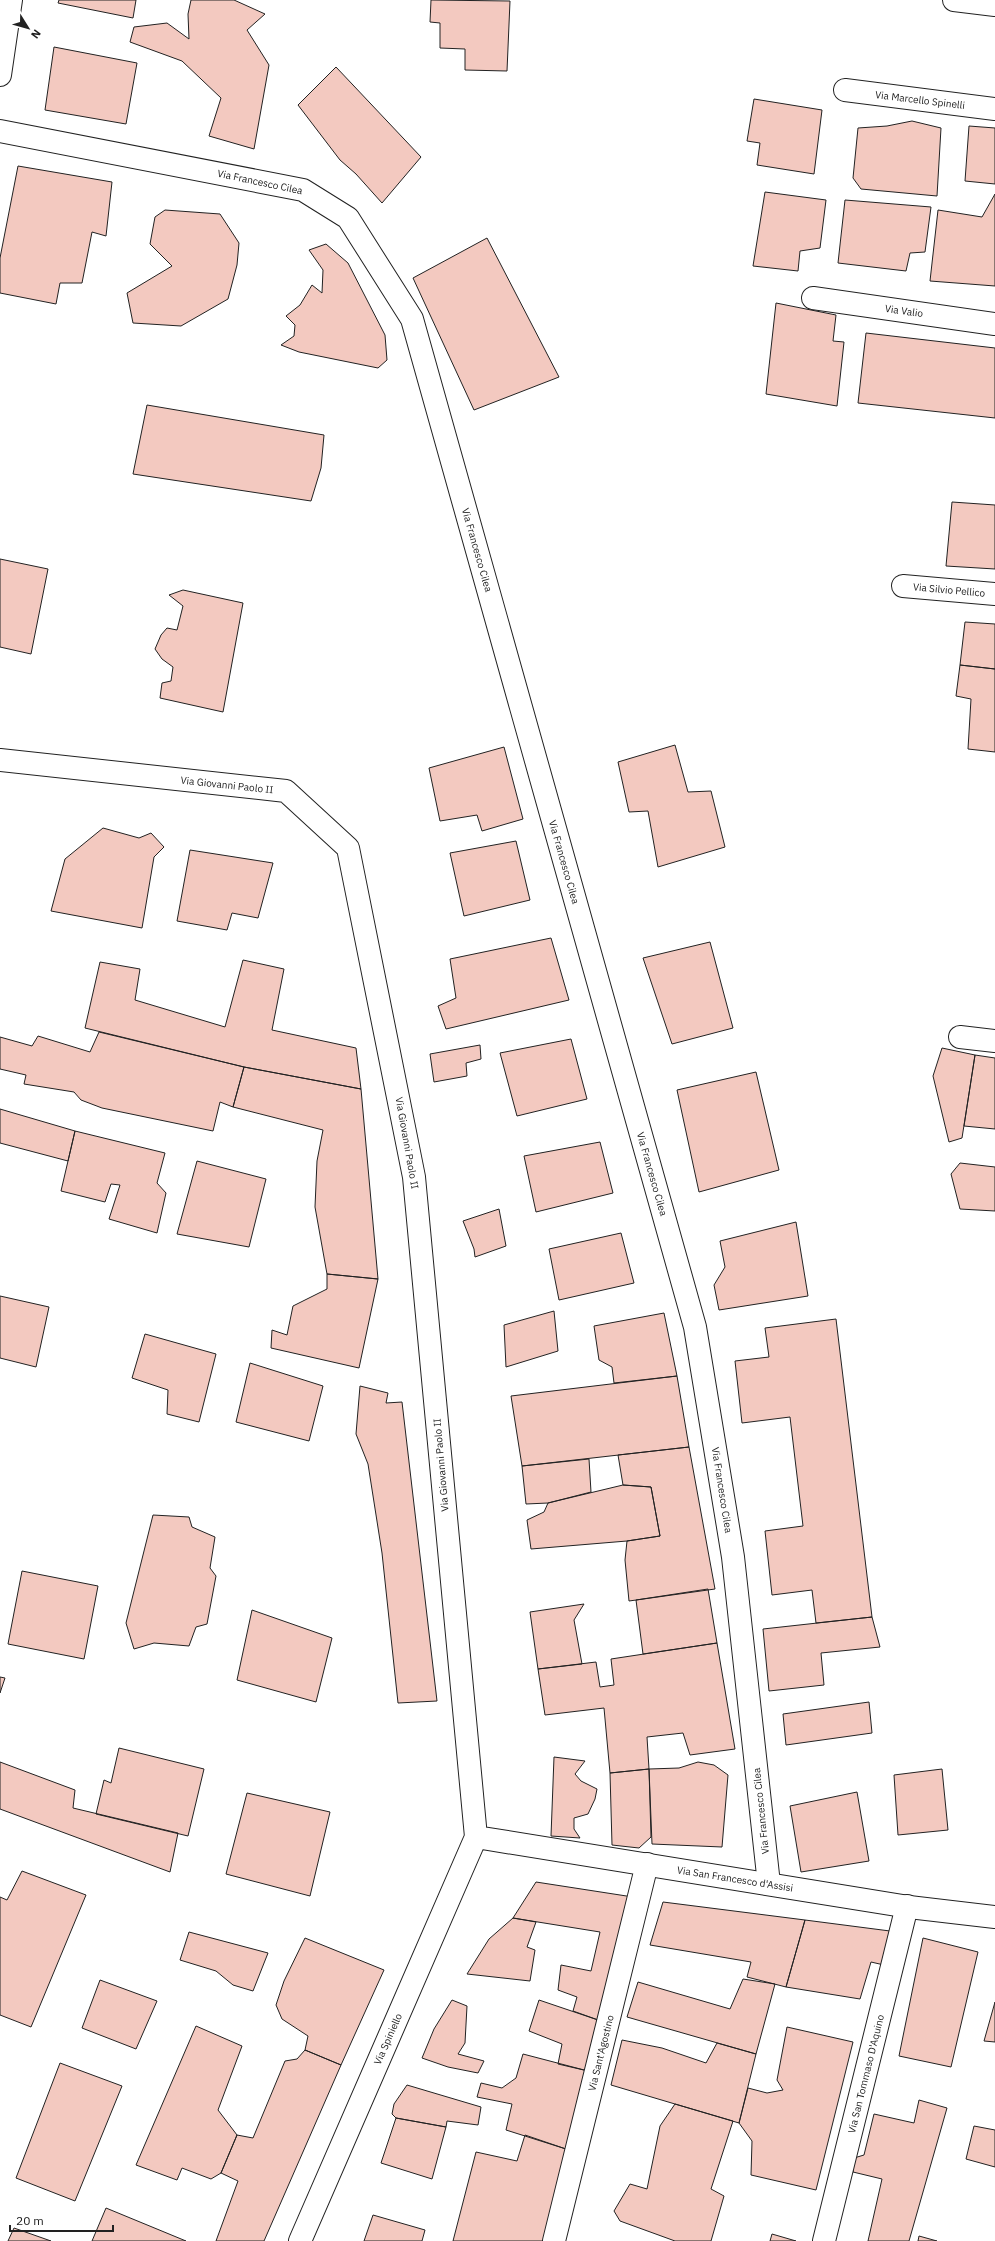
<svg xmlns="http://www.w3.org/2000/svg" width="995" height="2241" font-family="'IBM Plex Sans',sans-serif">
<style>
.building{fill:#f3c9c0;stroke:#222}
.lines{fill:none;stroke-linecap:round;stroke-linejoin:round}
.street-casing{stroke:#222;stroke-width:24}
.secondary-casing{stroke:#222;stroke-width:24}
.street{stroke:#fff;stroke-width:22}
.secondary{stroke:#fff;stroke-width:22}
.labels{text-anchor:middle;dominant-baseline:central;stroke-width:3;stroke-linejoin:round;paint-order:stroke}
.street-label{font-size:10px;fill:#222;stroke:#fff}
</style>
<rect width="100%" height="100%" fill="#fff"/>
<path class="building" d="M59,0H136L133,18L58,3Z
M191,0H234L265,14L247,30L269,65L254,149L209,136L221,98L182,61L130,42L134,27L167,23L189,39L188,14Z
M431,0L510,1L507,71L465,70V49L440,48V23L430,22Z
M54,47L137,63L126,124L45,110Z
M336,67L421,157L382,203L356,174L340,160L298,105Z
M754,99L822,110L814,174L757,165L760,143L747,141Z
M912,121L941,128L937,196L861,189L853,178L858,128L887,126Z
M969,126L995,128V184L965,181Z
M18,166L112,182L106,236L92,232L82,283H60L56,304L0,293V258Z
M765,192L826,200L820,248L800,251L798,271L753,266Z
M995,194V286L930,281L938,210L982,217Z
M845,200L931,207L925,252L910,253L906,271L838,263Z
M165,210L220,214L239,243L237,265L228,299L181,326L133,323L127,293L172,266L150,244L155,217Z
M487,238L559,377L474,410L413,278Z
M326,244L348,263L385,335L387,360L378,368L299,352L281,345L294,336L295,325L286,316L300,305L312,285L322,293L323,270L309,250Z
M776,303L836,315L833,341L844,342L837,406L766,394Z
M866,333L995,348V418L858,403Z
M147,405L324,435L321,468L311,501L133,474Z
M952,502L995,505V569L946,566Z
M0,559L48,569L31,654L0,647Z
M183,590L243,603L223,712L160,698L162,683L171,681L173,667L162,659L155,649L161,635L167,628L177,630L183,606L169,595Z
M965,622L995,624V669L960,665Z
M960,665L995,669V752L968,749L971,699L956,696Z
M675,745L688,792L711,791L725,847L658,867L648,811L629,812L618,762Z
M504,747L523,819L482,831L477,815L440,821L429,768Z
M103,828L139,838L151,833L164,847L154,857L142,928L51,911L65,859Z
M516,841L530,900L464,916L450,853Z
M190,850L273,863L258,918L232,913L227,930L177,921Z
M551,938L569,1000L446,1029L438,1006L456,998L450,959Z
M710,942L733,1028L672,1044L643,958Z
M243,960L284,969L272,1030L356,1048L361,1089L244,1067L85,1028L100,962L140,969L135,1000L225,1027Z
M99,1032L244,1067L233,1107L220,1102L213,1131L102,1108L81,1100L74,1092L24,1084L26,1075L0,1069V1037L32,1046L38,1036L90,1052Z
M571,1039L587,1099L517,1116L500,1053Z
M480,1045L481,1059L466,1063L467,1076L434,1082L430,1054Z
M942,1048L975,1055L962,1138L949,1142L933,1076Z
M975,1055L995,1058V1129L964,1126Z
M244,1067L361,1089L378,1279L327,1274L315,1207L317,1161L323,1130L233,1107Z
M756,1072L779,1170L699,1192L677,1090Z
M0,1109L75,1131L68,1161L0,1143Z
M75,1131L165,1153L157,1183L166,1193L157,1233L109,1219L120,1185L111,1184L105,1202L61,1191Z
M600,1142L613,1193L536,1212L524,1156Z
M197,1161L266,1179L249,1247L177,1234Z
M960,1163L995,1167V1211L960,1209L951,1174Z
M499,1209L506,1246L475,1257L474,1249L463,1221Z
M796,1222L808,1296L719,1310L714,1285L725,1267L720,1241Z
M621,1233L634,1283L559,1300L549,1249Z
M327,1274L378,1279L359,1368L271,1348L272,1330L287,1335L293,1306L327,1289Z
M0,1296L49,1307L36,1367L0,1358Z
M554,1311L558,1351L506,1367L504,1325Z
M664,1313L677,1376L614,1383L612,1367L599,1360L594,1326Z
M836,1319L872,1617L816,1623L812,1590L772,1595L765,1531L803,1526L790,1417L742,1423L735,1361L769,1357L765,1328Z
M145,1334L216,1354L199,1422L167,1414L168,1390L132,1378Z
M250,1363L323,1386L309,1441L236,1422Z
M677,1376L689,1447L522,1466L511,1396Z
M360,1386L388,1393L386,1403L402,1402L437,1701L398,1703L382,1553L368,1464L356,1434Z
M689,1447L715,1589L629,1601L625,1560L627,1541L660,1536L651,1487L623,1485L618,1455Z
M589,1459L591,1492L548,1503L526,1504L522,1466Z
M623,1485L651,1487L660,1536L627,1541L531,1549L527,1520L544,1512L548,1503Z
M153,1515L189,1517L192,1527L215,1537L210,1568L216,1576L207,1624L196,1627L189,1646L154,1643L134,1649L126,1623Z
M22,1571L98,1586L84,1659L8,1644Z
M708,1589L717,1643L643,1654L636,1600Z
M584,1604L574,1620L582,1664L538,1669L530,1612Z
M252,1610L332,1638L316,1702L237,1680Z
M872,1617L880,1647L821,1653L824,1685L769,1691L763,1629Z
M717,1643L735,1749L690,1755L683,1733L647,1737L649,1769L610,1773L604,1708L545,1715L538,1669L596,1662L600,1687L614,1685L611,1659Z
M0,1677L5,1678L0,1693Z
M869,1702L872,1733L786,1745L783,1714Z
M119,1748L204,1769L188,1836L96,1814L104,1780L111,1783Z
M554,1757L585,1761L575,1774L581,1781L597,1789L595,1799L588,1814L574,1818V1829L580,1838L551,1836Z
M0,1762L75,1790L73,1808L178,1833L170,1872L0,1809Z
M698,1762L714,1765L728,1775L722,1847L652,1844L649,1769L679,1768Z
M649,1769L651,1837L639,1848L612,1845L610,1773Z
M942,1769L948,1830L898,1835L894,1775Z
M857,1792L869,1861L801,1872L790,1806Z
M247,1793L330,1812L310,1896L226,1874Z
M22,1871L86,1895L31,2027L0,2015V1897L7,1900Z
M536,1882L633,1897L601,2021L573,2011L577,1997L558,1990L561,1965L591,1971L600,1932L513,1918Z
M663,1902L805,1920L786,1987L747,1977L751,1962L650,1945Z
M513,1918L536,1922L527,1947L535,1950L530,1981L467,1974L489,1939Z
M805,1920L890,1931L884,1965L871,1962L860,1999L786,1987Z
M189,1932L268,1953L253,1991L233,1985L216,1971L180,1960Z
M305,1938L384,1970L341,2065L305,2050L308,2036L282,2019L276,2005L284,1981Z
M923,1938L978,1952L951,2067L899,2056Z
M743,1979L775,1984L756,2054L627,2017L638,1982L730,2009Z
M100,1980L157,2001L136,2049L82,2028Z
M452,2000L467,2006L465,2043L458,2054L484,2061L478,2073L448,2067L422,2058L434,2029Z
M539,2000L601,2021L588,2071L558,2064L562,2044L529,2031Z
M995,2002V2042L984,2041Z
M196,2026L242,2046L218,2110L237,2135L221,2173L211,2179L182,2168L177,2180L136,2165Z
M787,2027L853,2042L816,2190L751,2175L752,2141L739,2123L748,2088L767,2093L783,2090L777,2080Z
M622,2040L662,2048L706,2063L717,2043L756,2054L739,2123L611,2085Z
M305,2050L341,2065L264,2241H216L238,2181L221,2173L237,2135L253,2138L285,2061L297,2059Z
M523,2054L588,2071L566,2149L506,2130L512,2104L477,2097L481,2083L502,2088L516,2078Z
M60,2063L122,2086L75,2201L16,2178Z
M407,2085L481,2107L478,2125L447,2121L446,2127L396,2118L392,2114L394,2104Z
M919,2100L947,2108L909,2241H868L882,2179L853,2172L854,2158L864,2155L874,2114L914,2123Z
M675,2104L733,2121L711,2189L724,2196L711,2241H675L620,2221L614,2211L630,2184L647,2189L660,2126Z
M396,2118L446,2127L432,2179L381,2163Z
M974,2126L995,2130V2167L966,2159Z
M525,2135L566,2149L551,2241H453L476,2152L517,2161Z
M106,2208L186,2241H92Z
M373,2215L425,2230L422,2241H364Z
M14,2228L51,2241H8Z
M772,2234L796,2241H770Z
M919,2236L937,2241H918Z"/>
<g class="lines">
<defs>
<path id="street" d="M954,0L995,5
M0,75L11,0
M845,90L995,109
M0,131L303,190L348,218L412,319L695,1327L733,1557L769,1884
M813,298L995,324
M903,586L995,594
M960,1037L995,1041
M554,2241L647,1864
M824,2241L907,1906"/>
<path id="secondary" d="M0,760L286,791L348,848L414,1177L476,1837L300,2241
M476,1837L909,1907L995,1917"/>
</defs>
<use href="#street" class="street-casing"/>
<use href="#secondary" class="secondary-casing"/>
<use href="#street" class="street"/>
<use href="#secondary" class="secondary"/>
</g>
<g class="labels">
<g class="street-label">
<text transform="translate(920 100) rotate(7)">Via Marcello Spinelli</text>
<text transform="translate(260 182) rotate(12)">Via Francesco Cilea</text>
<text transform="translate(904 311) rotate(8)">Via Valio</text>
<text transform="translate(477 550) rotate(74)">Via Francesco Cilea</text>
<text transform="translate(949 590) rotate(5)">Via Silvio Pellico</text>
<text transform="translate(227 785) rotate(6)">Via Giovanni Paolo II</text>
<text transform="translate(564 862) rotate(74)">Via Francesco Cilea</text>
<text transform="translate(407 1143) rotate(80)">Via Giovanni Paolo II</text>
<text transform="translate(652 1174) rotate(74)">Via Francesco Cilea</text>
<text transform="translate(441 1465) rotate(-95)">Via Giovanni Paolo II</text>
<text transform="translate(722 1490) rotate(81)">Via Francesco Cilea</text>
<text transform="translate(761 1811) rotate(-96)">Via Francesco Cilea</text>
<text transform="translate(735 1879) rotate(9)">Via San Francesco d'Assisi</text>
<text transform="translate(388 2039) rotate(-66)">Via Spiniello</text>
<text transform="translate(601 2053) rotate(-76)">Via Sant'Agostino</text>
<text transform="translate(866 2074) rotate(-76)">Via San Tommaso D'Aquino</text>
</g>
</g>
<g transform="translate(28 28) rotate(127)" stroke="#ffffff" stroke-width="3" paint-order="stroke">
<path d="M0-3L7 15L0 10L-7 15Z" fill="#222222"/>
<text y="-6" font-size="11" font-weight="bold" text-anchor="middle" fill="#222222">N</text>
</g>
<path d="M10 2225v6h103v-6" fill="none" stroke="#222222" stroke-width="2"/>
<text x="16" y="2225" font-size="12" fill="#222222" stroke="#ffffff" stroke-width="3" paint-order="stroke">20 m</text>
</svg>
